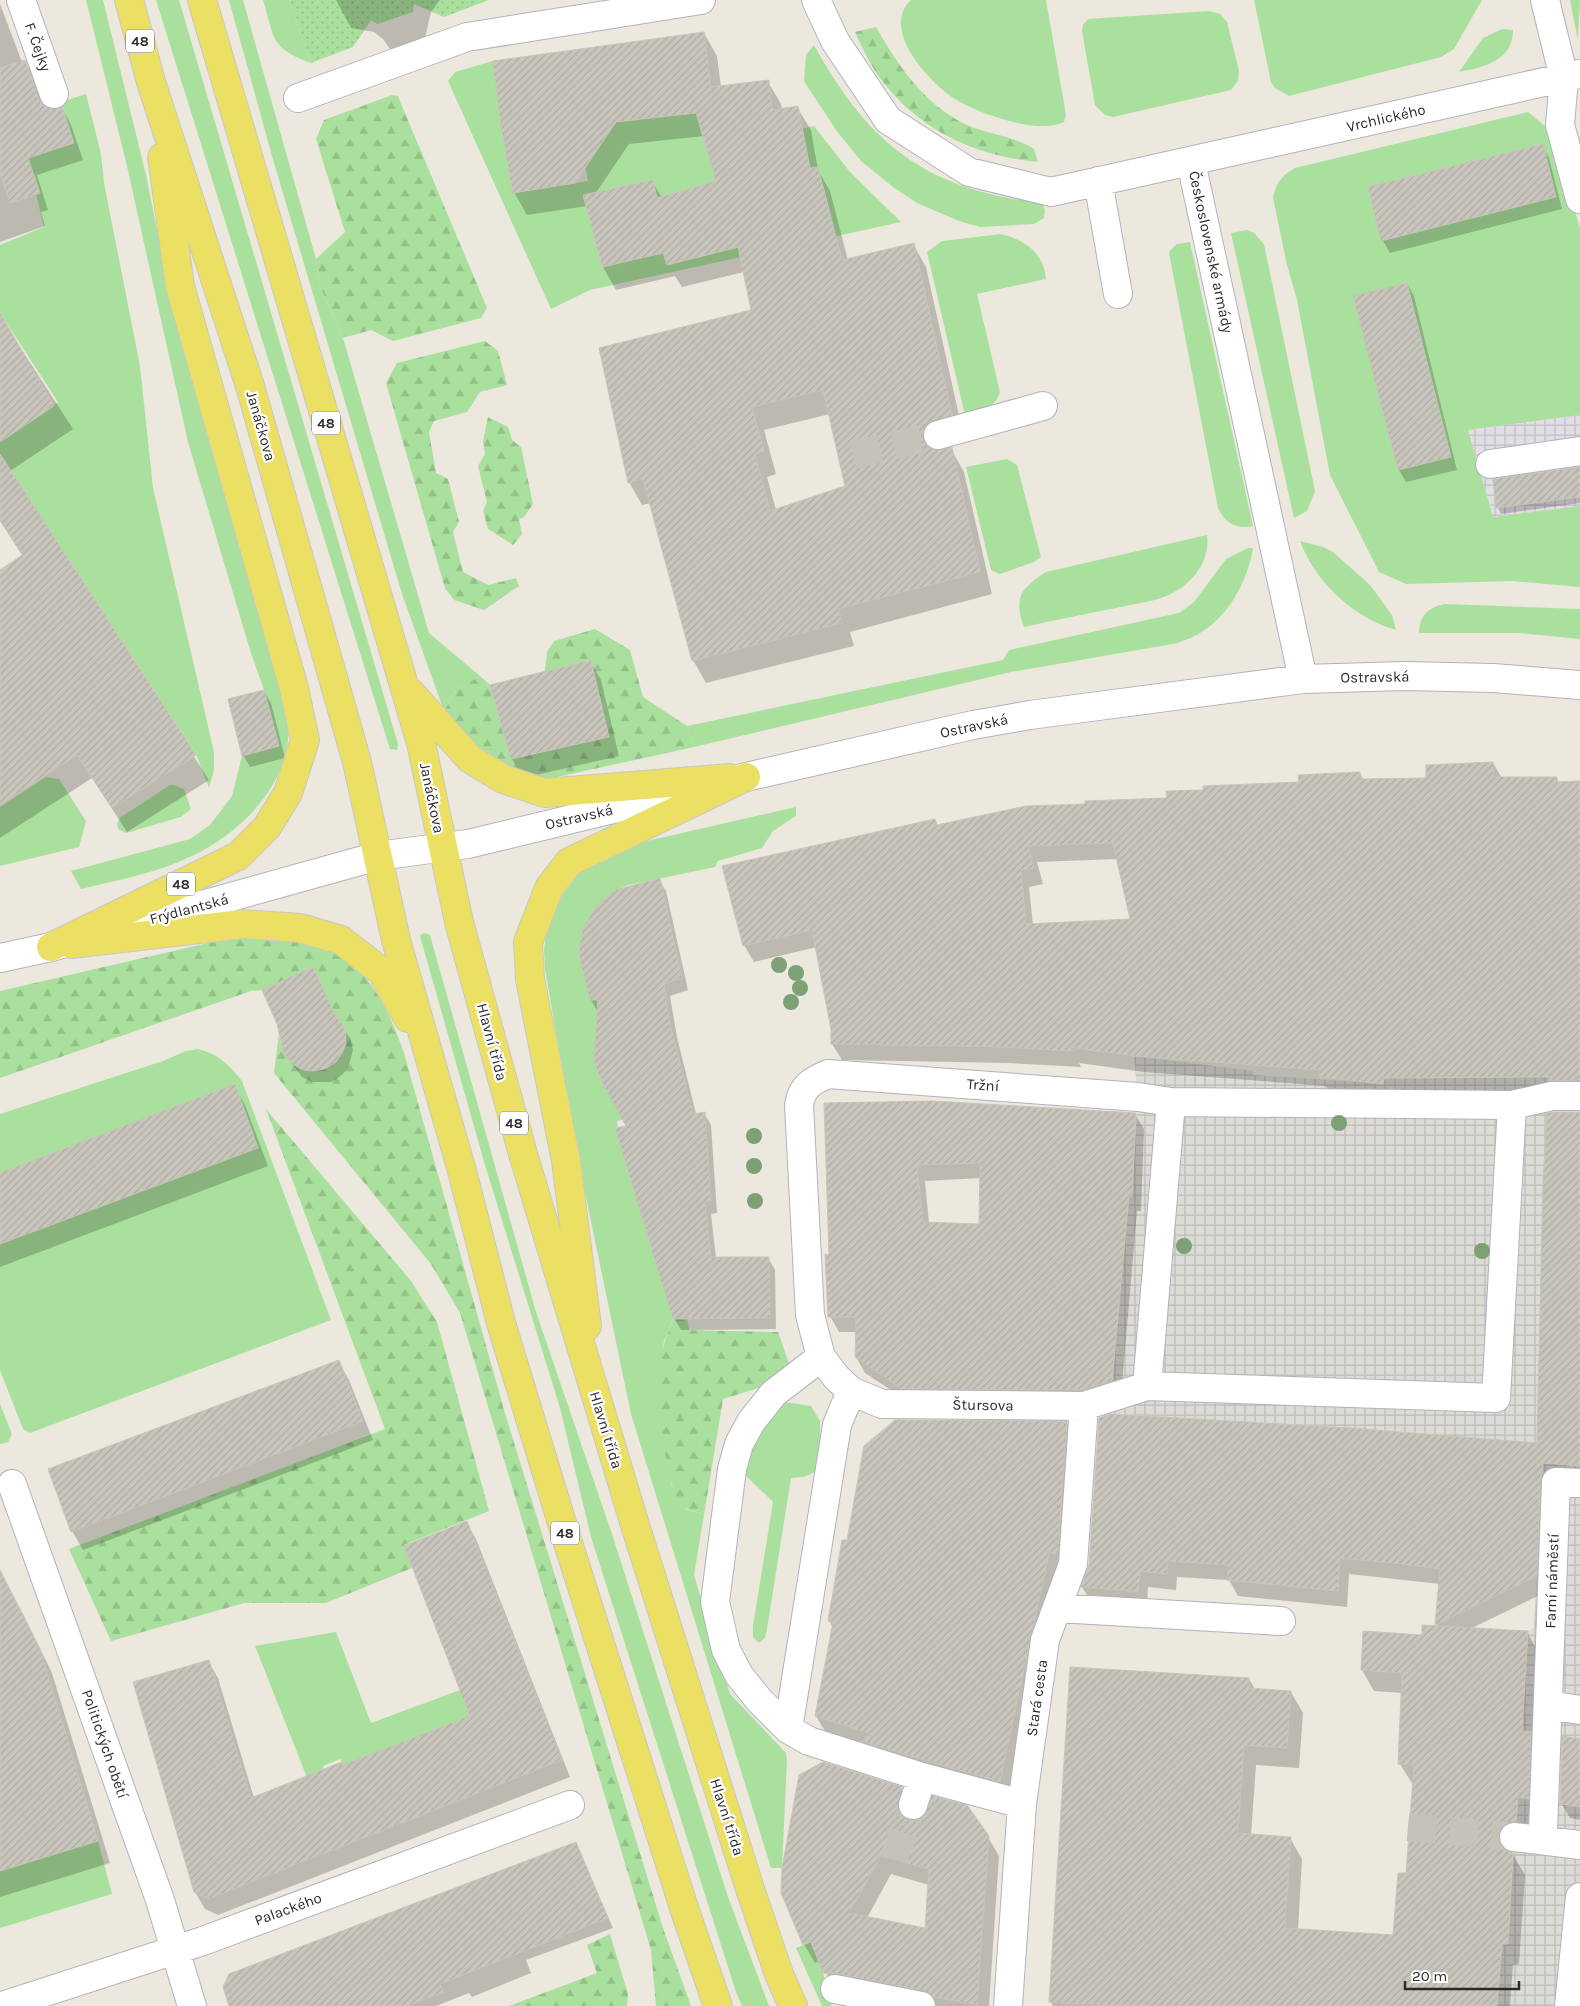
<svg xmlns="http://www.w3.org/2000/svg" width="1580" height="2006" font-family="Karla,sans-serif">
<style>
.industrial{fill:url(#industrial-grid)}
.grass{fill:#aae09d}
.forest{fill:url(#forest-firs)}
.park{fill:url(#park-dots)}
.plaza{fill:url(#plaza-grid)}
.shadow{fill:#0003;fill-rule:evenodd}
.building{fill:url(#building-hatch);stroke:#c8c4b7;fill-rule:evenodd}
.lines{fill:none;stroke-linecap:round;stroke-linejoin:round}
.minor-tunnel{stroke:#c5c2ba;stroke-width:28;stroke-dasharray:28 14;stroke-linecap:butt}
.minor-casing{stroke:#b1b2be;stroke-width:30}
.major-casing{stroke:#c8c8c8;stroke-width:30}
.minor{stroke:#fff;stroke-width:28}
.major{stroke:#ebdf64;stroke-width:28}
.tree{fill:#7da074}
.labels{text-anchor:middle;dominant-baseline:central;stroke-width:4.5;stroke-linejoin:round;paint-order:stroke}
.shield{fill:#fff;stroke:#6b6b6b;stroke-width:1}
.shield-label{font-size:14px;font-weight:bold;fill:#2b2b2b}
.street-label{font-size:15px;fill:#2b2b2b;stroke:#fff}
</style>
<defs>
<pattern id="industrial-grid" width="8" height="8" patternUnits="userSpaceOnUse" patternTransform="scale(1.25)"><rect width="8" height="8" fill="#e1dee5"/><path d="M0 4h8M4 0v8" fill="none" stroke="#c1bfc5"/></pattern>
<pattern id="forest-firs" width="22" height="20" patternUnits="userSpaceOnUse" patternTransform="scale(1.25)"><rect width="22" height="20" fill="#aae09d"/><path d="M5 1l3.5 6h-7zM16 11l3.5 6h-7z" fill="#92c087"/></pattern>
<pattern id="park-dots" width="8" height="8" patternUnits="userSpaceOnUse" patternTransform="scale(1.25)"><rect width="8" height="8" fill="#aae09d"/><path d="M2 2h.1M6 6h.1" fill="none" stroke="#92c087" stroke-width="1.8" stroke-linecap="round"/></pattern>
<pattern id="plaza-grid" width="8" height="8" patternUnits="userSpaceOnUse" patternTransform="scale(1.25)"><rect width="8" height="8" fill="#dddbd5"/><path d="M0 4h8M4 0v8" fill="none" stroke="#bebcb7"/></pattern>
<pattern id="building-hatch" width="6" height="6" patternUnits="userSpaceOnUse" patternTransform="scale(1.25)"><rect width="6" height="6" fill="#c8c6bc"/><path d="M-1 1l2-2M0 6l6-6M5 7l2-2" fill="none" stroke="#acaaa2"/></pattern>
</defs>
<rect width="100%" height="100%" fill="#ece8de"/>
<path class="industrial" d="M1580,415V506L1493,517L1468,430Z"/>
<path class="grass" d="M86,0H103L146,175L169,289L285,690C287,701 289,713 289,724C290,784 242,833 190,857C157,873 117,880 81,889L71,871L190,839L210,825L232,796L242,756L279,745L264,690L250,650L188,442L127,166Z
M156,0H179L398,744L397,750L390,749Z
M229,0H243L316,259L319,284L343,338L429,633L480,676L456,690L444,711L402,594L272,156Z
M263,0H289L311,63C270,48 275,39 263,0Z
M911,0H1046L1066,115L1064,122C1039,135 981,114 958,101C931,85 879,30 911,0Z
M1254,0H1482L1454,49L1441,57L1289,96L1275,88L1271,82Z
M1570,0H1580L1578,41Z
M1209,11L1220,14L1227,22L1239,71L1238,81L1231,90L1113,117L1105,115L1095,105L1082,31L1083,25L1088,19Z
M1502,29L1513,30C1513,61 1484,67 1459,72L1483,38Z
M814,45C869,145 927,190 1042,203L1045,210L1044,218L1034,224L980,227L959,221L917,203L893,187L861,161L836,130L804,81L806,55Z
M493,61L513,193L588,181L574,113L610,122L628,121L626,108L696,113L716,181L657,198L652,180L583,195L602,267L663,253L668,265L781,237L829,213L818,167L806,169L796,130L814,126L850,172L901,222L590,290L551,309L448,81L455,72Z
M86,94L101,154L104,183L140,366L153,488L214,752V770L209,788L196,754L0,454V442L58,402L0,313V245L44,227L36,194L40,193L28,158L74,143L61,102Z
M1528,112L1551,131L1580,228V415L1468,430L1493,517L1580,506V587L1513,581L1406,584L1379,572L1330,475L1297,300L1287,265L1273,198C1276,183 1281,176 1295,168Z
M1247,230L1254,233L1264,244L1315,491L1307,511L1294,518L1231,233Z
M1001,234C1025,240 1044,253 1046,279L977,294L1000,392C994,410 981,410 965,415L927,252L942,241Z
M1190,242L1253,526C1237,530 1225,523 1218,508L1169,253L1170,250L1177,244Z
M1007,459L1017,465L1041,557L1034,562L1000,574L991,570L966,467Z
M1207,535C1210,559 1196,579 1176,591C1160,601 1139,603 1121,607C1089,613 1056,620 1024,627C1013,598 1021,588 1046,572Z
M1300,541L1323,547L1333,552L1370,585L1392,615L1396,630C1354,618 1315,582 1300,541Z
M1248,548H1253C1248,580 1229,616 1200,633C1194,637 1185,640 1178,643L1011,672L694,747L687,726L1003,660L1009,650L1179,613L1194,602L1226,559Z
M1445,604L1580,609V639L1519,633H1419C1419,616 1429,607 1445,604Z
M46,777L59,779L86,821L79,847L0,866V807Z
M170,785H174L184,789L191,809L181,817L126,833L118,829L117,823L121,817Z
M796,807V816L773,831L762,848L718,861L715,867L629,885L616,890L579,954L590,1000H598L626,1119L617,1121L618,1128L615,1129L641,1213H645L673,1319L664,1341L658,1378L661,1416L672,1487L686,1509L704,1515L694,1575L730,1694L786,1753L787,1762L782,1868H771L631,1414L577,1154L545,969L544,949L547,927L557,903L583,868L625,846Z
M423,933L430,935L536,1312L612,1534L728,1897L769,2006H742L736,1992L591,1537L560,1408L485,1165L420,936Z
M198,1049C219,1054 229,1065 242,1081L331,1320L30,1433L23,1429L0,1370V1114L163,1061L186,1051Z
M785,1402L811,1406L820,1421V1449L815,1472L803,1477L791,1478L767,1629L765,1638L759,1643L753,1637V1626L773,1502L743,1473C751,1442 756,1419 785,1402Z
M0,1404L12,1434L8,1442L0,1444Z
M336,1632L371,1723L460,1690L470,1716L344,1766L340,1759L323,1766L324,1773L308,1780L255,1646Z
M98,1841L112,1894L0,1928V1871Z
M811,1942L823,1973L832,2006H822L796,1948Z"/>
<path class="forest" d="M876,27C900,68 924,105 969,126C991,135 1014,136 1034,149L1038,162C977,156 922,132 883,82C871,67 863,49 855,32Z
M392,95L398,96L399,99L487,308L481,318L393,341L371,330L343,338L319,284L316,259L345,232L316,139L324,120Z
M485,341L498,351L507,385L480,392L467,412L434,421L429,432L436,473L448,479L459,522L453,532L463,572L488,585L516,578L519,586L484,610L454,600L445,588L386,383L397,363Z
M488,417L508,427L512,440L521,447L533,504L524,517L519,519L522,534L513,545L488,529L483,511L487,502L478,466L485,454L483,441Z
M595,629L630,650L643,697L687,726L694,747L548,779L507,768L474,747L444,711L456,690L480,676L490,685L511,759L609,737L591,660L545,671L547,652L554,641Z
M245,937C264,938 286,938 306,942C363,954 386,1002 404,1053L504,1410L663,1928L691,2006H656L651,1950L460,1313L431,1264L274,1073L279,1033C285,1089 350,1076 346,1035C345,1023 337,1018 332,1009C324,996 319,981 313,967L262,990L251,991L0,1078V991L212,942Z
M266,1109L411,1281L437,1322L489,1511L404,1545L412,1568L326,1603H244L111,1641L69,1549L385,1429Z
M687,1318L689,1330L778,1332L790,1366L768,1385L723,1399L704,1515L677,1505C667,1468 657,1418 658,1379C658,1358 666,1337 673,1319Z
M610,1934L628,1994L627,2006H509L597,1973L587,1945Z"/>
<path class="park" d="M289,0H489L444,17L414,4L413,12L377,24L371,20L353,47L311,63Z"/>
<path class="plaza" d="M1134,1056L1253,1071V1075L1359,1082L1383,1081L1388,1078L1556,1076L1548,1112L1544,1162L1566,1420L1565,1465L1580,1466V1739L1574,1738L1580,1807V2006H1497L1502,1944L1508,1943L1528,1631L1534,1628L1543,1467L1470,1463L1417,1440V1433L1104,1413L1113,1377L1129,1196H1132L1138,1097Z"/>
<path class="shadow" d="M336,0H440L431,12L425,38L402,45L392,52L383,39L374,32L351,28Z
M0,4L22,62L25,61L35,78L46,108L51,111L62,108L71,125L83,160L37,175L48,210L41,212L45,226L0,242Z
M704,33L717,56L721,87L768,82L781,104L782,110L797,107L811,130L818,170L830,191L848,260L913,244L926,267L964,438L940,446L938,451L951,449L964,472L992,594L850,632L854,646L706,683L693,660L651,503L642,505L629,482L752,311L744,272L682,287L675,276L616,290L603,267L587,206L527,215L514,192ZM704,136L717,182L662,198L652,181L595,194L629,144ZM830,414L847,487L776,510L767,477L776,474L764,430Z
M1542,146L1549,158L1562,209L1390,253L1383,241L1370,188Z
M1407,284L1414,296L1457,470L1406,482L1399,470Z
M0,316L73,429L10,471L209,780L127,832L92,778L0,838V570L22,555L0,521Z
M1580,468V503L1501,514L1498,508L1495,480Z
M590,661L601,680L619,756L523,778L512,759L491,686Z
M264,691L271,703L285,758L250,767L243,755Z
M1493,763L1502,778H1556L1559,783H1580V1098L1330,1094L1326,1086L1144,1072L1079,1063L1081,1067L1009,1063L842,1060L832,1044V1029L817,947L754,962L744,945L935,820L938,826L1087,805L1168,799L1204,791L1300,783L1360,773L1364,781L1427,780ZM1118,859L1131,920L1033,925L1029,887L1043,884L1037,862Z
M659,880L666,891L688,990L670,996L677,1037L696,1114L704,1113L711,1125L717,1213L711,1214L716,1258H768L775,1270L776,1329L681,1330L674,1318L628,1127L598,1012L591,1000Z
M312,968L335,1017L350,1038L353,1050L348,1068L342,1075L331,1082H312L302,1077L285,1054Z
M234,1086L245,1105L268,1166L0,1267V1174Z
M933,1102L1135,1114L1144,1129L1141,1211H1137L1121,1396L912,1404L865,1373L856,1357L857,1332H839L830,1316V1256ZM981,1178L980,1226L929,1223L925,1181Z
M1580,1112V1482L1547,1479L1540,1595L1470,1629L1527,1632L1539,1654L1527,1842L1514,1848L1512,1853L1525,1875L1519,1964L1513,1965L1510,2006H1053L1050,2001L1249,1679L1255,1689L1291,1692L1303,1713L1299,1768L1256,1765L1251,1835L1290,1838L1302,1859L1298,1930L1394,1936L1407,1875L1413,1785L1400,1764L1402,1693L1374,1691L1362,1670L1437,1627L1440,1584L1349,1574L1347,1607L1238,1596L1229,1580L1177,1577L1176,1590L1148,1587L1147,1608L1092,1603L1082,1587L1090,1565L1539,1444L1549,1114Z
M338,1361L349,1380L373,1440L83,1550L72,1531Z
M1067,1423L1079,1445L1070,1576L1012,1803L829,1738L816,1716L833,1628L829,1621L848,1542Z
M467,1523L476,1539L570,1777L218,1915L205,1909L195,1892L208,1661L218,1678L254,1798L472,1717Z
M0,1575L20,1608L52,1673L110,1863L0,1897Z
M1580,1740V1820L1570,1818L1561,1803Z
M901,1788L912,1807L909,1821H917L925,1817L988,1837L999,1856L989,2006H920L836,1991L820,1961L815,1963L804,1944ZM891,1874L929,1885L926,1929L867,1918Z
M575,1843L613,1928L526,1960L531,1973L472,1997L469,1993L436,2006H230Z"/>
<path class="building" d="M704,32L711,87L769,80L772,110L798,106L810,168L818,167L842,260L914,243L952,415L927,424L923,431V439L927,446L934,450L952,447L980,572L838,609L842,623L692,661L643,479L628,483L599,348L751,310L738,247L667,265L663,253L602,267L583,195L653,180L657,198L716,181L696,113L616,122L575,183L513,193L501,126L493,61ZM823,390L845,486L770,511L755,454L764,451L752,407Z
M25,60L39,100L44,106L51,109L62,107L74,143L28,158L40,193L10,203L0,174V68Z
M1543,144L1556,197L1381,241L1368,187Z
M1407,283L1451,457L1398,470L1353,296Z
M0,313L54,406L0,442Z
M0,454L196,755L112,808L77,755L0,805V570L23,555L0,520Z
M1580,467V497L1496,508L1493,479Z
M591,660L609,737L511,759L490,685Z
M264,690L279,746L242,756L228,699Z
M1493,762L1494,777H1557V782L1580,781V1080L1549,1081L1550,1077L1383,1078V1084L1319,1077L1320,1070L1134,1056L1069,1047L1073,1051L999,1047L831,1044V1029L812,930L743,946L722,866L935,819L937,825L1026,806L1085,804V801L1167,798L1166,791L1203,790V786L1299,782L1298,775L1360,772L1361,779L1426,778V765ZM1113,843L1130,919L1026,924L1021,870L1034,868L1029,846Z
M660,878L682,978L664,984L670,1024L693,1114L705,1112L711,1201L705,1202L711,1257H769L770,1318L673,1319L615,1128L626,1126L603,1084L594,1061L598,1000H590L579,954L583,928L597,905L616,890Z
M313,967L333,1011L343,1025L346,1036L345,1046L336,1062L324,1069L313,1071L304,1070L294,1065L284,1054L277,1024L262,990Z
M235,1084L258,1148L0,1244V1173Z
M933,1101L1136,1113L1132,1196H1129L1112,1381L1082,1390L902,1389L855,1357L856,1317H828L825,1254L829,1255L824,1103ZM980,1163L979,1224L923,1222L917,1165Z
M1554,1112H1580V1466L1543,1463L1540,1481L1537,1576L1435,1625L1440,1569L1403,1564L1340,1558L1338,1591L1227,1580L1228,1565L1168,1561L1167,1574L1140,1571L1138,1592L1081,1587L1089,1565L1099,1418L1110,1414L1350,1428L1537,1443L1543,1183L1547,1113Z
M339,1360L363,1421L71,1532L48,1469Z
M895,1420L1067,1421L1058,1554L1049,1553L1000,1782L860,1741L872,1734L815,1716L833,1622L828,1621L842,1540H847L864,1446Z
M467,1521L562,1760L208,1899L194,1892L133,1682L209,1660L251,1798L342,1762L343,1765L470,1716L404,1546Z
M0,1570L40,1649L98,1841L0,1871Z
M1422,1625L1528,1631L1522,1731L1531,1732L1529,1799L1518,1797L1516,1822L1507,1823L1501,1828L1499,1835L1500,1843L1504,1849L1513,1853L1508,1944H1502L1497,2006H1116L1049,2002L1070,1667L1249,1678V1688L1291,1691L1287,1748L1244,1745L1238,1833L1291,1837L1285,1928L1393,1935L1398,1873H1406L1414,1765L1398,1764L1402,1673L1361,1670L1363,1631L1422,1635Z
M1562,1736L1580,1739V1807L1560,1804Z
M823,1762L902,1787L898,1808L901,1815L909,1820H917L924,1816L932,1796L967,1805L989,1836L977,2005L933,1997L924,1991L838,1974L823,1973L811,1942L803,1945L781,1893L782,1868L799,1775ZM881,1856L929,1869L925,1928L849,1913Z
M576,1842L608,1918L440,1984L443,1992L407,2006H229L223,1987L229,1974Z"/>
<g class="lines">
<path class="minor-tunnel" d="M853,455L938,435
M1408,1827L1514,1837
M894,1859L913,1805"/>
<defs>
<path id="minor" d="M21,0L54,94
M816,0L835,41L888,120L969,172L1051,192L1580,74
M1545,0L1564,78L1560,125L1580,199
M298,98L467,37L701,0
M1191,162L1303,679
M1098,181L1118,294
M938,435L1043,406
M1490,464L1580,451
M0,958L51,947L378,856L468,844L746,777L973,725L1030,715L1303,679L1405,676L1493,678L1580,685
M1512,1105L1496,1398L1147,1386L1171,1102L1512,1105L1552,1096H1580
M821,1357L773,1394L751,1422L739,1444L732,1469L715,1602L726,1650L739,1675L759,1700L788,1729L809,1741L922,1777L1022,1804
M1147,1386L1084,1406L882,1404L851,1391L836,1377L821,1357L810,1315L799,1105C802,1086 812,1081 828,1074L1138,1097L1171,1102
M12,1484L160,1900L192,2006
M1058,1608L1281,1621
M1548,1705L1580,1710
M788,1729L837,1425L851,1391
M913,1805L922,1777
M1543,1831L1556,1482L1580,1483
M1514,1837L1580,1845
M835,1989L921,2006
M2,2006L203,1941L570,1805
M1008,2006L1022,1804L1045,1640L1073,1564L1084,1406
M1569,2006L1580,1897"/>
<path id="major" d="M129,0L151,82L250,386L357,762L396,940L462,1171L501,1323L569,1546L685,1911L718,2006
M202,0L421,743L459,922L523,1154L635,1525L750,1889L779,1974L793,2006
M411,693L470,759L503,779L545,793L730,778
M71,944L242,924L300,928L341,940L382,972L408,1018
M51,947L238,856L267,827L288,793L305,740L294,688L180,286L162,157
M587,1326L566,1161L530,979L528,942L549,888L569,862L746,777"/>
</defs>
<use href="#minor" class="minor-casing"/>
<use href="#major" class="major-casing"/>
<use href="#minor" class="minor"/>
<use href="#major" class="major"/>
</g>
<g class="tree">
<circle cx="779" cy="965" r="8"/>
<circle cx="796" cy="973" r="8"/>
<circle cx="800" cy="988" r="8"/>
<circle cx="791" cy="1002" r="8"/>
<circle cx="1339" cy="1123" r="8"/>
<circle cx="754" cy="1136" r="8"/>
<circle cx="754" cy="1166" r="8"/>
<circle cx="755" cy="1201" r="8"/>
<circle cx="1184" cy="1246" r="8"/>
<circle cx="1482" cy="1251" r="8"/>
</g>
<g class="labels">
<g class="shield">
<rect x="126" y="29.5" width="28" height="23" rx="4"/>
<rect x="312" y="411.5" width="28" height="23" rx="4"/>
<rect x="167" y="872.5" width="28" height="23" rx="4"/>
<rect x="500" y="1111.5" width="28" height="23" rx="4"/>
<rect x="551" y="1521.5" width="28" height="23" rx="4"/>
</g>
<g class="shield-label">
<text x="140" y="41">48</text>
<text x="326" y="423">48</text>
<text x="181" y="884">48</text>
<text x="514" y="1123">48</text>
<text x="565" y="1533">48</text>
</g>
<g class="street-label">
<text transform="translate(38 47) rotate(70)">F. Čejky</text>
<text transform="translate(1386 118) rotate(-13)">Vrchlického</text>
<text transform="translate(1211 252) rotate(78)">Československé armády</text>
<text transform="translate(261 426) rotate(74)">Janáčkova</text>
<text transform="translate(1375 677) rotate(-1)">Ostravská</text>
<text transform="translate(974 726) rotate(-12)">Ostravská</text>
<text transform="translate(432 798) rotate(78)">Janáčkova</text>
<text transform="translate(579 817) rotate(-13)">Ostravská</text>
<text transform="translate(189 909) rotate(-15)">Frýdlantská</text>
<text transform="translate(492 1042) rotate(75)">Hlavní třída</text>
<text transform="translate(983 1085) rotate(4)">Tržní</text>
<text transform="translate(983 1405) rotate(1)">Štursova</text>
<text transform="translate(606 1430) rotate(73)">Hlavní třída</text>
<text transform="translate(1552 1581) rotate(-88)">Farní náměstí</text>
<text transform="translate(1037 1698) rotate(-82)">Stará cesta</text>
<text transform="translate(105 1744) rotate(71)">Politických obětí</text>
<text transform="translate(727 1817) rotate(72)">Hlavní třída</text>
<text transform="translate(288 1909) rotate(-20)">Palackého</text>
</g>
</g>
<path d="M1405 1981v8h114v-8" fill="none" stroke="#2b2b2b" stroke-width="2.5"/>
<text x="1412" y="1981" font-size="15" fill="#2b2b2b" stroke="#ffffff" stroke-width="4" paint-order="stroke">20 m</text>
</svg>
